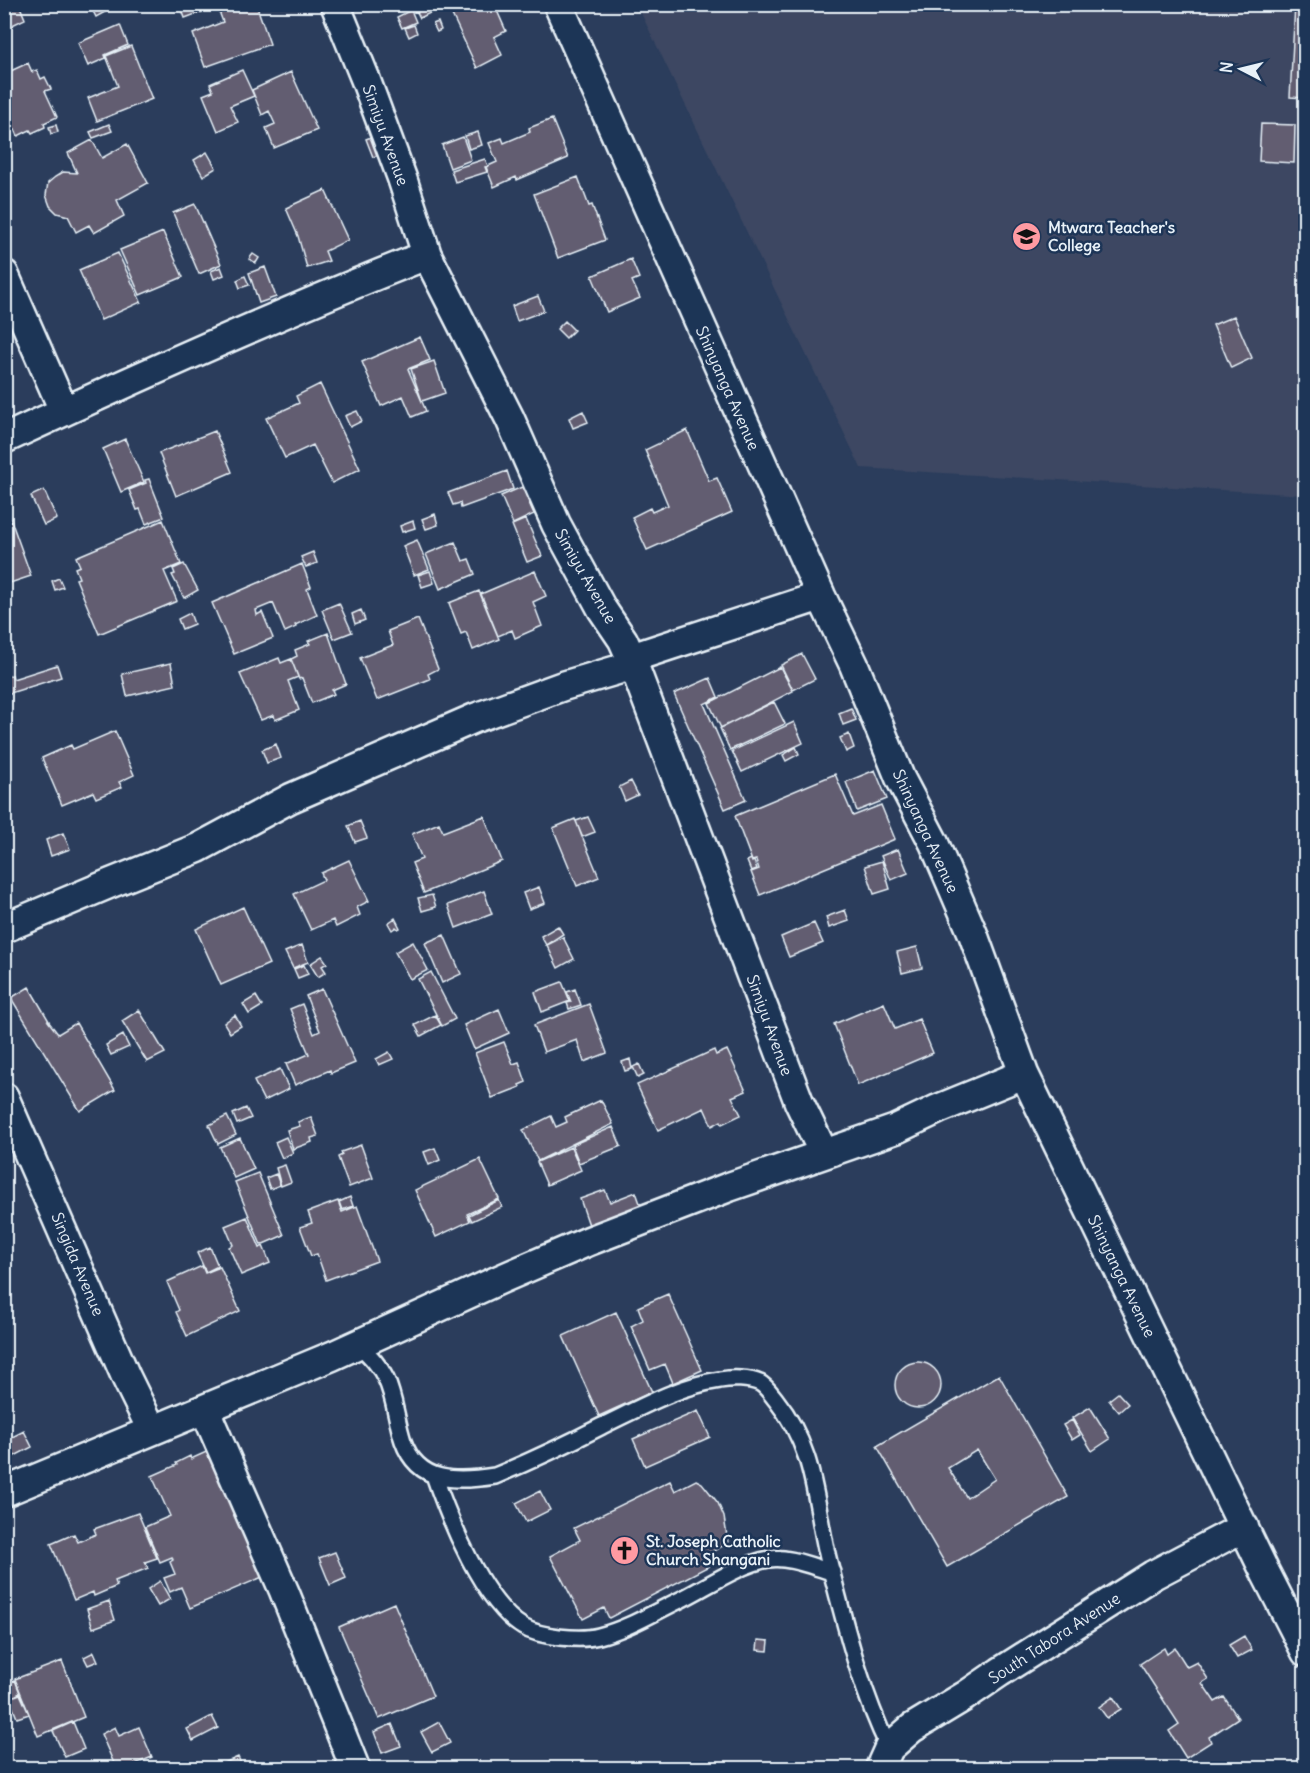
<svg xmlns="http://www.w3.org/2000/svg" width="1310" height="1773" font-family="Delius,sans-serif">
<style>
.built{fill:#3c4762}
.building{fill:#625d71;stroke:#e8f1f8;stroke-width:1.5;fill-rule:evenodd}
.lines{fill:none;stroke-linecap:round;stroke-linejoin:round}
.lane-casing{stroke:#e8f1f8;stroke-width:20}
.street-casing{stroke:#e8f1f8;stroke-width:33}
.lane{stroke:#1d3557;stroke-width:15}
.street{stroke:#1d3557;stroke-width:28}
.labels{text-anchor:middle;dominant-baseline:central;stroke-width:5;stroke-linejoin:round;paint-order:stroke}
.street-label{font-size:16px;fill:#e8f1f8;stroke:#1d3557}
.poi-label{font-size:16px;font-weight:bold;fill:#e8f1f8;stroke:#1d3557;text-anchor:start}
</style>
<rect width="100%" height="100%" fill="#2b3d5c"/>
<filter id="ink" filterUnits="userSpaceOnUse"><feTurbulence type="fractalNoise" baseFrequency=".0167" numOctaves="2"/><feDisplacementMap in="SourceGraphic" scale="12" xChannelSelector="R" yChannelSelector="G"/><feConvolveMatrix kernelMatrix="1 2 1 2 8 2 1 2 1" color-interpolation-filters="sRGB"/></filter>
<g filter="url(#ink)">
<path class="built" d="M637,5H1305V495L861,468Z"/>
<path class="building" d="M4,4H19L25,19L4,29Z
M97,4H112L114,7L96,17L91,7Z
M180,4H256L270,44L205,67L193,34L223,22L217,6L185,18Z
M423,4H436L438,9L420,18L415,8Z
M447,4H494L506,31L494,37L502,55L477,68Z
M1295,4H1306V98L1290,97Z
M411,10L416,22L402,28L397,17Z
M438,22L441,30L437,32L433,24Z
M120,25L128,45L105,55L106,58L88,66L78,43Z
M414,25L417,33L409,37L405,28Z
M131,46L152,99L97,121L88,98L118,86L106,56Z
M28,63L32,72L37,70L41,79L45,77L51,89L45,91L57,117L44,123L45,127L32,133L30,130L18,136L15,129L6,133L4,74Z
M242,70L254,96L230,106L238,122L218,131L203,95L213,91L210,84Z
M291,72L317,130L274,148L266,128L275,124L269,111L262,115L252,90Z
M552,119L568,158L517,180L516,177L494,187L486,167L497,162L489,143L502,138L504,143L530,132L529,128Z
M109,124L112,131L93,138L90,132Z
M1261,124L1295,125L1294,163L1259,161Z
M56,125L58,132L51,134L49,127Z
M478,132L482,145L469,149L465,136Z
M379,134L385,153L373,157L366,139Z
M463,137L471,160L450,168L442,145Z
M92,140L102,158L127,144L148,183L117,200L124,216L94,233L89,225L76,232L68,216L57,213L50,206L46,195L48,183L55,177L63,172L77,173L68,153Z
M207,152L216,168L203,176L194,160Z
M485,159L488,166L485,167L487,172L455,182L451,170Z
M578,177L589,206L592,205L605,240L558,258L534,194Z
M325,190L348,240L325,251L329,261L307,268L298,236L286,208Z
M195,204L221,264L199,274L173,213Z
M163,232L183,277L140,295L120,250Z
M118,253L141,302L101,320L79,270Z
M253,254L259,258L256,263L249,259Z
M631,259L639,278L632,281L640,298L607,312L592,276Z
M221,267L224,275L214,279L211,271Z
M265,267L276,297L259,303L249,273Z
M245,276L249,285L240,288L237,280Z
M538,296L544,311L517,321L512,306Z
M1234,316L1252,358L1231,368L1213,325Z
M565,321L574,330L566,338L557,329Z
M420,337L430,360L408,369L426,411L412,417L403,396L381,406L362,362Z
M434,361L445,393L422,401L411,369Z
M320,384L360,469L332,483L313,445L285,458L266,418L299,403L296,396Z
M357,411L362,421L350,427L345,416Z
M583,411L588,422L573,428L569,418Z
M687,430L709,481L717,478L732,512L647,550L632,517L650,508L652,512L668,505L645,450Z
M215,431L232,472L176,496L159,453Z
M125,439L144,482L121,492L103,449Z
M507,471L513,489L461,508L460,503L453,505L448,493Z
M149,479L164,517L146,524L140,509L137,510L129,490L146,483L145,480Z
M522,487L534,514L513,524L501,496Z
M44,490L57,519L44,525L31,496Z
M7,509L31,576L4,585V510Z
M435,514L438,525L426,529L422,519Z
M526,519L542,556L527,562L512,525Z
M163,520L181,564L164,571L177,601L99,634L76,579L79,578L75,568L80,566L76,557Z
M413,521L415,528L402,532L400,526Z
M417,540L429,569L414,575L403,546Z
M455,542L463,561L469,559L475,574L440,589L426,554Z
M313,552L317,563L306,567L301,557Z
M184,564L198,590L184,598L172,575L175,574L173,569Z
M302,564L311,587L307,589L317,615L295,625L296,627L285,632L273,603L256,610L257,615L262,612L273,638L234,654L212,603Z
M430,571L434,583L422,587L418,575Z
M535,571L546,596L533,602L542,626L515,638L512,630L498,636L481,594Z
M59,578L63,587L55,590L52,581Z
M479,591L499,639L473,650L466,632L461,634L449,603Z
M339,603L352,632L334,639L322,610Z
M361,610L365,620L355,624L352,614Z
M190,613L194,624L182,629L178,619Z
M418,619L438,669L428,674L430,679L377,700L360,658L393,645L388,631Z
M328,633L346,684L332,690L334,694L312,703L302,678L299,679L291,659L297,656L295,650L310,644L308,641Z
M802,654L815,679L793,690L781,665Z
M279,658L281,663L291,659L298,677L288,681L299,710L275,720L274,715L261,720L240,674Z
M171,663L175,685L127,696L122,674Z
M57,665L61,677L7,694L4,677L12,675L13,679Z
M780,667L793,691L721,728L709,703Z
M710,678L718,697L704,704L746,800L725,809L674,694Z
M774,702L785,724L730,750L720,728Z
M851,708L856,720L843,725L839,713Z
M794,722L803,743L742,772L732,751Z
M115,731L134,775L119,782L122,787L96,798L93,792L62,805L42,758L71,745L73,749Z
M849,734L854,748L846,752L840,738Z
M276,744L281,758L267,763L262,750Z
M796,747L799,754L786,761L783,755Z
M875,770L887,799L857,811L846,782Z
M835,774L853,816L881,805L895,839L760,895L751,872L759,869L756,860L752,861L735,816Z
M631,781L638,795L625,801L619,787Z
M484,816L502,861L424,893L412,863L422,859L412,834L439,823L443,832Z
M588,817L595,832L582,837L576,821Z
M575,819L599,877L577,886L553,828Z
M360,821L367,838L355,842L348,826Z
M63,833L70,849L51,856L46,840Z
M898,849L908,873L891,880L881,856Z
M751,859L752,862L754,861L757,869L751,871L747,861Z
M349,860L369,901L357,907L360,915L336,927L333,920L311,930L294,894L324,880L321,873Z
M882,861L890,889L874,894L865,866Z
M539,887L545,903L529,909L523,893Z
M484,891L492,914L456,928L448,905Z
M432,895L436,907L422,911L418,898Z
M243,907L269,964L221,985L196,929Z
M845,910L849,921L829,928L826,917Z
M395,918L400,928L398,929L396,927L392,930L388,923Z
M814,923L823,943L789,957L781,937Z
M558,926L563,934L546,945L541,936Z
M444,935L461,974L442,983L425,943Z
M563,937L574,959L558,968L547,945Z
M413,942L428,970L410,979L395,952Z
M302,945L308,962L293,968L285,952Z
M917,947L922,968L902,973L897,952Z
M322,956L327,963L322,966L326,972L318,977L310,964Z
M304,965L308,974L298,978L294,969Z
M431,972L455,1019L442,1026L418,979Z
M562,982L570,1001L542,1012L535,992Z
M29,987L49,1021H48L58,1034L76,1023L115,1090L80,1111L11,998Z
M322,989L355,1063L331,1073L330,1070L295,1085L286,1064L309,1054L290,1009L302,1004L314,1034L320,1031L306,996Z
M575,989L581,1005L569,1009L567,1003L571,1002L567,992Z
M256,996L262,1006L249,1014L243,1004Z
M884,1003L895,1029L919,1019L933,1053L858,1085L834,1024Z
M589,1004L607,1053L584,1062L577,1040L544,1052L534,1025Z
M499,1009L509,1033L474,1049L464,1025Z
M139,1010L165,1053L147,1062L122,1021Z
M235,1015L241,1026L230,1033L224,1023Z
M435,1015L441,1025L421,1036L415,1025Z
M123,1035L129,1047L111,1055L106,1045Z
M504,1042L513,1064L519,1062L526,1082L519,1085L520,1087L492,1098L475,1053Z
M714,1050L716,1055L727,1050L746,1091L732,1097L741,1115L722,1124L721,1121L712,1126L704,1108L658,1130L637,1085Z
M389,1052L393,1059L379,1065L376,1059Z
M630,1059L632,1069L625,1071L622,1062Z
M639,1064L644,1075L638,1078L633,1067Z
M280,1069L289,1089L264,1101L254,1081Z
M601,1100L613,1124L538,1161L523,1130L551,1116L556,1127L567,1122L565,1117Z
M246,1108L251,1118L237,1124L233,1114Z
M227,1116L236,1135L218,1144L209,1125Z
M311,1117L318,1136L311,1138L312,1142L293,1149L287,1130L300,1126L298,1122Z
M613,1127L621,1146L579,1163L572,1145Z
M286,1137L293,1153L282,1158L275,1142Z
M240,1138L254,1169L234,1178L220,1147Z
M361,1145L373,1178L349,1187L338,1157L342,1155L341,1152Z
M571,1147L581,1170L547,1185L537,1162Z
M435,1148L440,1160L429,1165L424,1152Z
M480,1159L499,1199L467,1214L470,1221L436,1237L415,1190Z
M285,1165L291,1182L281,1186L276,1168Z
M258,1173L284,1235L261,1245L235,1182Z
M276,1174L280,1185L270,1189L266,1178Z
M605,1190L610,1202L636,1192L642,1209L590,1228L580,1199Z
M350,1197L353,1206L342,1210L339,1202Z
M499,1200L502,1207L472,1221L469,1215Z
M338,1201L342,1212L357,1206L377,1261L326,1280L317,1254L311,1256L300,1227L312,1223L308,1212Z
M247,1217L260,1248L263,1246L270,1263L241,1275L229,1247L233,1245L225,1226Z
M210,1247L218,1266L206,1272L197,1253Z
M202,1266L205,1273L220,1267L240,1311L187,1336L176,1312L179,1310L167,1282Z
M668,1294L702,1370L673,1383L665,1364L650,1370L631,1326L643,1320L638,1307Z
M616,1312L652,1392L599,1416L563,1336Z
M895 1385a23 23 0 1 1 46 0a23 23 0 1 1-46 0Z
M999,1375L1068,1497L947,1567L877,1446ZM977,1450L995,1479L967,1498L948,1468Z
M1118,1393L1128,1404L1119,1412L1109,1400Z
M1090,1407L1110,1439L1092,1451L1072,1418Z
M698,1411L710,1437L645,1466L633,1439Z
M1072,1420L1080,1435L1072,1440L1063,1425Z
M24,1431L32,1447L9,1459L4,1451V1441Z
M213,1449L267,1575L190,1608L181,1587L170,1592L164,1578L175,1574L170,1562L173,1560L172,1557L160,1562L145,1527L170,1516L152,1476L177,1465L176,1463L190,1456L191,1459Z
M696,1480L702,1483L718,1503L724,1517L728,1543L704,1556L709,1566L609,1618L604,1608L583,1619L550,1556L580,1540L574,1528L670,1481L675,1491Z
M540,1491L550,1510L526,1522L516,1503Z
M138,1513L157,1558L145,1562L148,1568L115,1581L117,1586L94,1596L93,1592L74,1600L51,1544L74,1534L78,1542L96,1534L94,1529Z
M335,1552L346,1578L330,1585L319,1558Z
M160,1581L170,1599L158,1606L148,1589Z
M109,1601L115,1620L93,1628L87,1609Z
M394,1603L433,1696L379,1719L339,1627Z
M1244,1636L1252,1650L1237,1658L1229,1645Z
M758,1640L769,1641L768,1651L757,1650Z
M1164,1648L1167,1654L1175,1648L1187,1667L1197,1662L1208,1679L1202,1683L1215,1702L1224,1697L1238,1718L1209,1737L1211,1742L1186,1758L1169,1731L1179,1724L1140,1664Z
M94,1652L98,1661L88,1665L84,1657Z
M62,1661L84,1717L38,1736L15,1679Z
M15,1680L20,1693L11,1698L5,1684Z
M20,1694L29,1714L17,1718L9,1698Z
M1113,1697L1121,1709L1107,1718L1099,1707Z
M212,1716L218,1728L193,1741L187,1729Z
M73,1722L84,1749L65,1757L53,1731Z
M439,1722L450,1743L432,1752L421,1732Z
M392,1724L401,1746L382,1753L374,1732Z
M115,1727L119,1736L139,1727L152,1757L126,1768H116L101,1734Z
M238,1757L243,1768H213Z"/>
<g class="lines">
<defs>
<path id="lane" d="M357,1343C368,1354 379,1364 386,1379C395,1398 396,1420 403,1441C418,1484 457,1482 495,1476C531,1461 567,1444 602,1426C640,1408 678,1386 720,1380C732,1378 749,1378 760,1383C766,1386 772,1395 776,1400C818,1453 814,1505 830,1566C846,1628 861,1691 889,1748
M434,1475C449,1519 483,1603 523,1627C540,1637 580,1641 599,1636C627,1629 653,1613 678,1601C707,1587 737,1565 769,1559C789,1556 813,1567 832,1572"/>
<path id="street" d="M335,4L365,78L402,178L427,255L510,419L556,524L602,609L623,640L631,658L799,1102L824,1154
M558,4L821,596L854,665L900,778L934,843L973,934L1024,1074L1265,1572L1306,1652
M4,274L64,411
M4,439C144,374 284,311 427,255
M631,658L821,596
M4,928L111,883L198,848L291,798L475,718L563,686L634,665
M4,1097L126,1377L152,1430
M205,1410L284,1591L355,1768
M4,1492L332,1356L501,1279L589,1241L729,1187L896,1129L938,1109L1024,1074
M880,1768L889,1748L912,1728L965,1696L1000,1672L1153,1575L1244,1527"/>
</defs>
<use href="#lane" class="lane-casing"/>
<use href="#street" class="street-casing"/>
<use href="#lane" class="lane"/>
<use href="#street" class="street"/>
</g>
</g>
<defs>
<symbol id="university-disc" viewBox="-11 -11 22 22"><circle r="9.5" fill="#ff9aa2" stroke="#1d3557"/><path d="M0-5L7-2L0 1L-7-2ZM-4 1L0 2.5L4 1V4Q0 6-4 4Z" fill="#111"/></symbol>
<symbol id="church-disc" viewBox="-11 -11 22 22"><circle r="9.5" fill="#ff9aa2" stroke="#1d3557"/><path d="M-1.2-6h2.4v3.5h3.3v2.4h-3.3V6h-2.4V-.1h-3.3v-2.4h3.3Z" fill="#111"/></symbol>
</defs>
<g fill-rule="evenodd">
<use href="#university-disc" x="1010" y="220" width="33" height="33"/>
<use href="#church-disc" x="608" y="1534" width="33" height="33"/>
</g>
<g class="labels">
<g class="street-label">
<text transform="translate(386 135) rotate(70)">Simiyu Avenue</text>
<text transform="translate(728 388) rotate(66)">Shinyanga Avenue</text>
<text transform="translate(586 576) rotate(60)">Simiyu Avenue</text>
<text transform="translate(926 831) rotate(65)">Shinyanga Avenue</text>
<text transform="translate(770 1025) rotate(70)">Simiyu Avenue</text>
<text transform="translate(78 1264) rotate(67)">Singida Avenue</text>
<text transform="translate(1122 1276) rotate(64)">Shinyanga Avenue</text>
<text transform="translate(1054 1638) rotate(-33)">South Tabora Avenue</text>
</g>
<g class="poi-label">
<text x="1048" y="227">Mtwara Teacher's<tspan x="1048" dy="18">College</tspan></text>
<text x="646" y="1541">St. Joseph Catholic<tspan x="646" dy="18">Church Shangani</tspan></text>
</g>
</g>
<rect width="1310" height="1773" fill="none" stroke="#1d3557" stroke-width="24"/>
<rect x="12" y="12" width="1286" height="1749" fill="none" stroke="#e8f1f8" stroke-width="2" filter="url(#ink)"/>
<g transform="translate(1241 69) rotate(277)" stroke="#1d3557" stroke-width="4.5" paint-order="stroke">
<path d="M0-4.5L10 22L0 15L-10 22Z" fill="#e8f1f8"/>
<text y="-9" font-size="16" font-weight="bold" text-anchor="middle" fill="#e8f1f8">N</text>
</g>
</svg>
